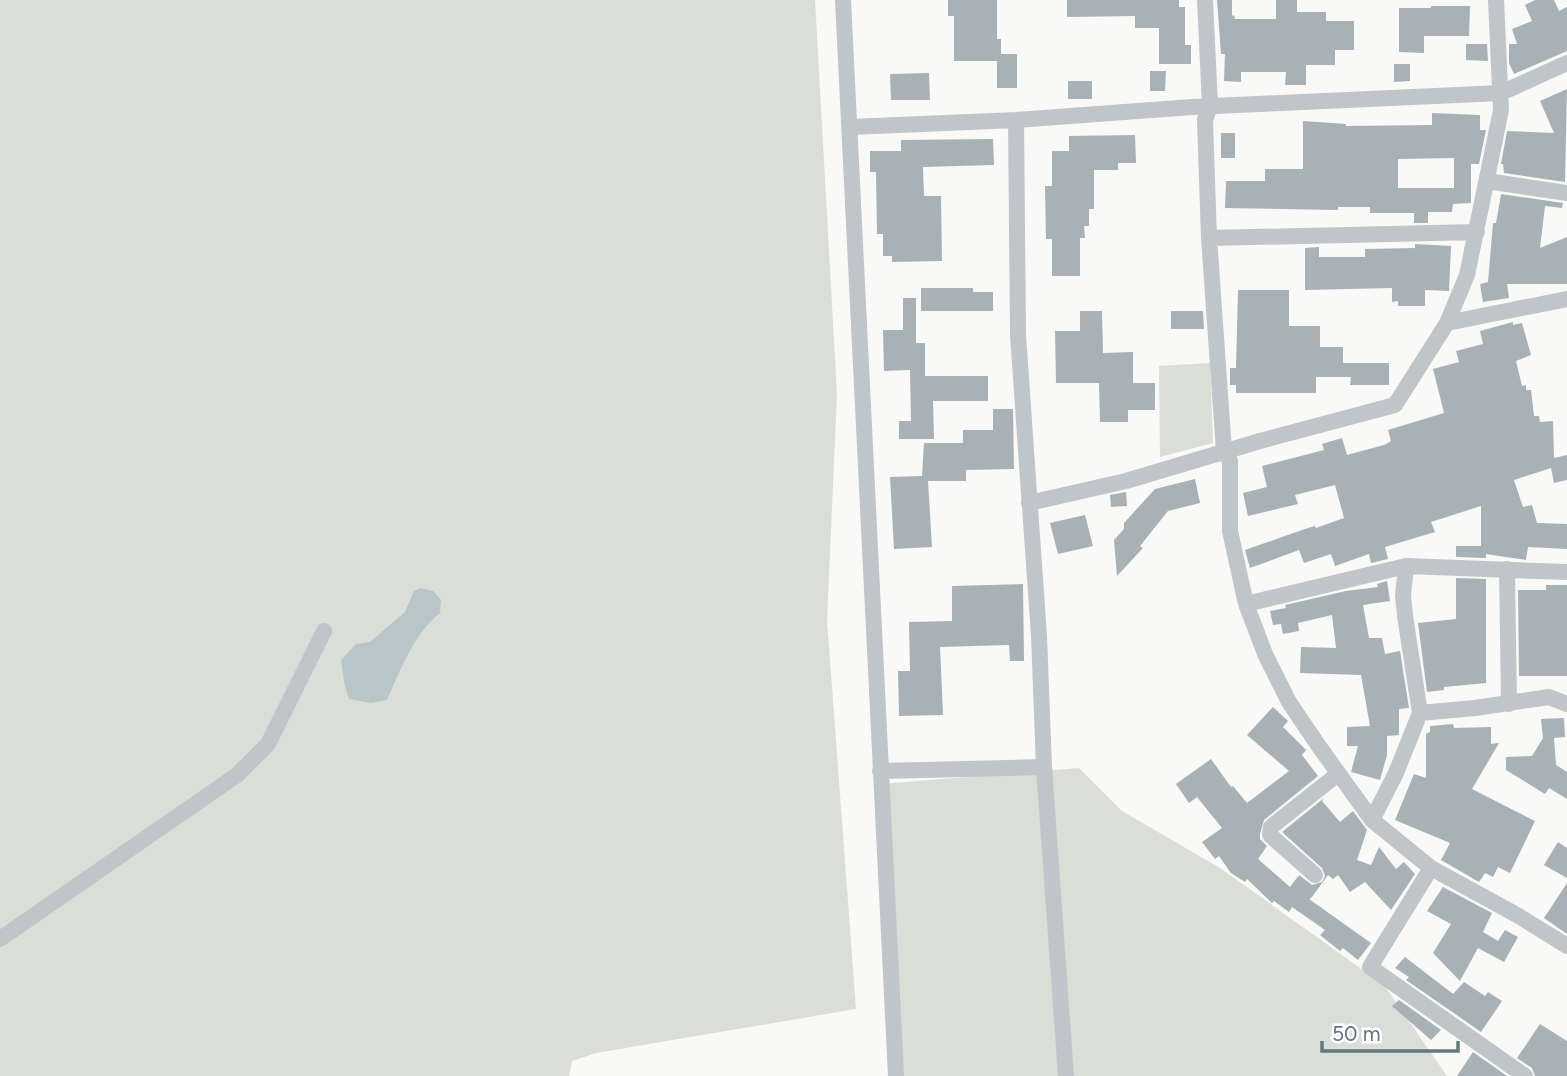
<svg xmlns="http://www.w3.org/2000/svg" width="1567" height="1076" font-family="Figtree,sans-serif">
<style>
.green{fill:#daded6}
.water{fill:#b8c6c9}
.building{fill:#a7b1b6;fill-rule:evenodd}
.lines{fill:none;stroke-linecap:round;stroke-linejoin:round}
.street{stroke:#c0c5c9;stroke-width:16}
</style>
<rect width="100%" height="100%" fill="#f9f9f7"/>
<path class="green" d="M0,0H815L837,395L827,620L856,1009L596,1053L572,1061L569,1076H0Z
M1210,363L1213,443L1160,457L1159,366Z
M1079,768L1122,811L1220,868L1384,985L1447,1076H903L881,784Z"/>
<path class="water" d="M420,588L433,591L441,600L440,613C413,635 401,669 387,700L371,703L349,699L344,682L341,660L356,644L370,642L405,612L414,591Z"/>
<path class="building" d="M948,0H997V39H1001V54H1017V88H997V61H954V16H948Z
M1067,0H1179V7H1185V45H1191V64H1159V28H1135V16L1067,17Z
M1217,0H1232V16L1234,15L1235,19H1276V0H1297V12H1326V21H1354V50H1335V65H1306V85H1285L1286,72H1241V82L1224,81L1225,54H1221Z
M1535,0H1554L1559,11L1567,7V51L1514,74L1509,63V44H1517L1512,29L1532,21L1525,5Z
M1431,6H1470L1469,36H1424V53L1399,52V8H1431Z
M1466,44H1487L1488,61L1466,60Z
M1394,64H1410V81L1394,82Z
M1150,71H1166L1165,91H1150Z
M929,73L930,100H891L890,74Z
M1068,81H1092V99H1068Z
M1567,89L1565,182L1504,173L1503,164H1501L1507,131L1554,133L1540,101Z
M1432,113L1480,115V130H1486L1479,164H1471V203L1453,204L1452,212H1428V223H1414V213H1370V207H1338V210L1225,208L1226,181H1265V169H1303V121L1346,124V126L1432,125ZM1454,158V188H1398V159Z
M1221,133H1235V158H1221Z
M1135,135L1136,163H1118V170H1094V209H1089V226H1084L1085,238H1080V276H1052V239H1046L1045,186H1052V151H1069V136Z
M993,139L994,165L923,167L924,196H941L942,261L892,262V256H883V234H877L876,172H870V151H901V140Z
M1501,194L1563,203L1562,208L1545,206L1540,248L1567,237V284H1507L1509,298L1483,302L1480,284L1488,282L1493,223H1496Z
M1415,244L1451,246L1449,291L1425,290V306H1398V301L1392,302V288L1305,290V248L1319,247V257H1365V249L1415,248Z
M921,288H973V292H993V311H921Z
M1238,290H1289V326H1320V347H1343V363H1389V385H1350L1351,377H1316V393H1236V385H1230V368H1236Z
M903,298H916V343H925V376H988V401H933L934,439H899V421H911L910,370L884,371L883,330H903Z
M1080,311H1102L1103,353L1133,352V383H1155V410H1128V422H1100L1099,383H1056L1055,331H1080Z
M1171,311H1203L1204,329H1171Z
M1513,322V325L1522,323L1531,355L1516,361L1522,386L1526,385V390H1531L1534,416H1539L1540,422L1553,421L1554,458L1567,455V480L1554,483L1551,468L1514,480L1523,507L1532,505L1537,523L1567,524V549L1528,547L1526,560L1486,554V558L1456,557V546H1481V506L1431,522L1435,532L1385,547L1388,559L1371,563L1369,554L1335,566L1331,554L1304,563L1299,550L1250,568L1245,550L1305,529L1315,526L1316,528L1344,518L1335,485L1295,495L1298,504L1248,516L1243,493L1267,487L1262,466L1324,450L1322,444L1342,438L1347,455L1384,445L1391,441L1388,430L1444,413L1433,369L1459,362L1456,351L1483,344L1480,331Z
M993,409H1013L1014,469L966,470V481H928L932,547L894,549L890,477L922,476L924,443H963V430H993Z
M1195,479L1200,503L1168,511L1140,546L1143,548L1117,576L1114,540L1124,529V523L1155,489Z
M1126,492L1127,506L1111,507L1110,495Z
M1085,515L1093,546L1058,554L1050,523Z
M1456,578L1486,579V683L1444,687V690L1427,692L1418,623L1456,619Z
M1387,581L1390,601L1363,605L1369,638H1382L1385,654L1400,651L1409,708L1399,709V735L1387,736V755L1380,780L1351,772L1358,746H1347V727L1370,726L1361,675L1300,673L1301,647L1336,648L1332,615L1298,623L1299,631L1283,634L1281,624L1273,625L1270,611L1286,608L1285,605L1346,591L1378,587L1377,584Z
M1023,584L1024,661H1010L1009,645L940,647L943,715L899,716L898,671H910L909,622L952,621V586Z
M1546,585H1567V676H1519L1518,590H1546Z
M1273,707L1288,721L1283,727L1306,750L1302,755L1318,776L1264,820L1260,834V839L1267,846L1258,859L1290,887L1299,875L1312,885L1322,882L1325,876L1322,868L1282,832L1324,798L1322,801L1340,822L1353,811L1367,830L1357,860L1371,865L1379,847L1396,869L1404,862L1415,874L1391,910L1365,882L1350,892L1338,875L1333,879L1328,875L1312,897L1309,899L1371,943L1358,960L1343,948L1340,951L1320,935L1325,930L1292,907L1289,912L1274,901L1272,903L1247,879L1245,882L1231,873L1219,856L1215,859L1202,842L1222,828L1197,797L1189,803L1176,784L1211,759L1231,787L1233,786L1247,803L1289,771L1247,735Z
M1564,718L1565,737L1554,738L1556,765L1567,772V799L1549,788L1545,794L1506,770V757L1532,756L1543,738L1541,719Z
M1453,724L1454,728L1491,727V744L1499,743L1472,789L1535,821L1510,873L1498,867L1493,877L1485,873L1479,882L1441,860L1450,843L1395,820L1414,774L1426,778V734L1430,732V726Z
M1558,842L1567,848V878L1544,865Z
M1567,883V934L1544,918Z
M1443,887L1492,913L1483,932L1498,941L1505,930L1518,937L1504,962L1478,948L1460,981L1433,953L1451,924L1427,911Z
M1405,957L1453,994L1464,982L1485,996L1488,992L1502,1001L1481,1032L1406,980L1409,977L1395,968Z
M1399,1000L1441,1030L1431,1040L1392,1006Z
M1540,1024L1567,1041V1076H1535L1532,1068L1517,1058Z
M1473,1052L1507,1076H1457Z"/>
<g class="lines">
<path class="street" d="M843,0L896,1076
M1205,0L1210,106L1205,120L1209,238L1224,451L1230,461V531L1246,604L1265,654L1289,702L1318,745L1372,820L1431,868L1517,915L1567,946
M1016,120L1018,335L1039,636L1044,767L1066,1076
M851,127L1016,120L1192,107L1501,93L1567,63
M1487,181L1567,193
M1209,238L1477,232
M1447,323L1567,299
M1029,503L1126,481L1260,441L1395,405L1447,323L1467,275L1501,110L1496,0
M1507,569L1509,704
M1246,604L1406,566
M1420,713L1475,708L1549,697L1567,704
M880,771L1044,767
M1372,820L1396,773L1420,713L1405,616L1403,595L1406,566L1567,572
M1431,868L1370,967L1525,1076
M1315,875L1270,835L1271,827L1338,774
M0,939L237,775L268,744L324,631"/>
</g>
<path d="M1322 1041v10h136v-10" fill="none" stroke="#657781" stroke-width="3.5"/>
<text x="1332" y="1041" font-size="21" fill="#657781" stroke="#ffffff" stroke-width="5" paint-order="stroke">50 m</text>
</svg>
